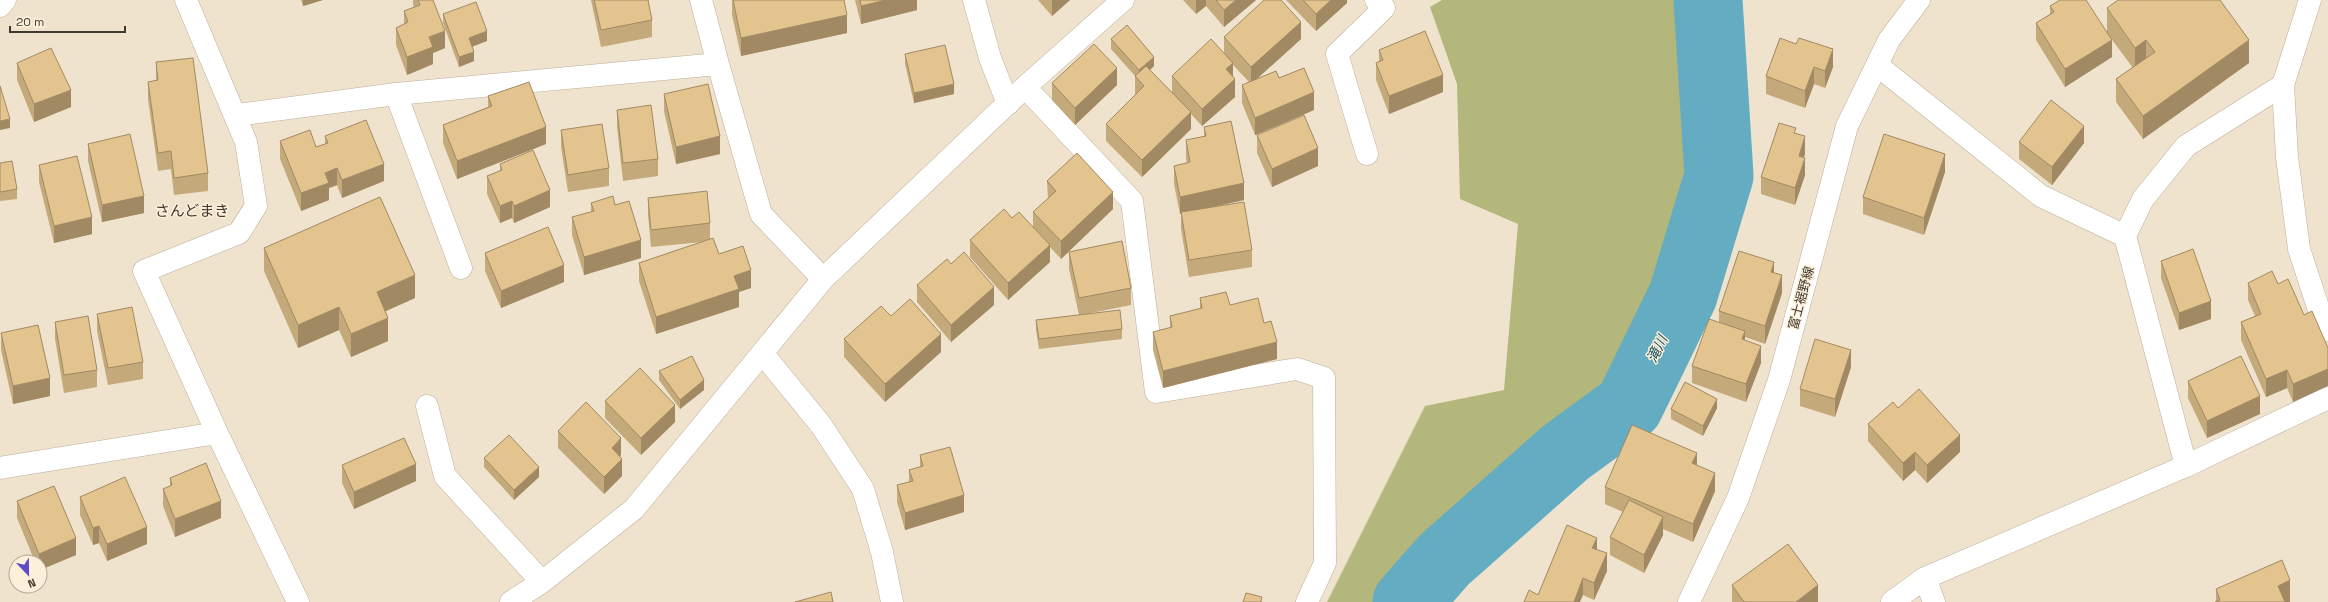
<svg xmlns="http://www.w3.org/2000/svg" width="2328" height="602" font-family="'Space Grotesk','Noto Sans JP',sans-serif">
<style>
.forest{fill:#b3b77c}
.lines{fill:none;stroke-linecap:round;stroke-linejoin:round}
.river{stroke:#64acc1;stroke-width:69}
.minor-casing{stroke:#bcaf9b;stroke-width:23}
.major-casing{stroke:#bcaf9b;stroke-width:23}
.minor{stroke:#fff;stroke-width:22}
.major{stroke:#fff;stroke-width:22}
.wall{fill:#c4a97a}
.shaded-wall{fill:#a08963}
.building{fill:#e4c48e;stroke:#a08963}
.labels{text-anchor:middle;dominant-baseline:central;stroke-width:3;stroke-linejoin:round;paint-order:stroke}
.street-label{font-size:13px;fill:#3e3931;stroke:#fdf0da}
.water-label{font-size:14px;font-style:italic;fill:#114f5f;stroke:#fdf0da}
.quarter-label{font-size:15px;fill:#3e3931;stroke:#fdf0da}
</style>
<rect width="100%" height="100%" fill="#f0e3cd"/>
<path class="forest" d="M1442,0H1684L1699,93L1695,220L1647,349L1619,398L1555,475L1440,602H1327L1425,406L1504,390L1518,224L1460,199L1457,84L1430,7Z"/>
<g class="lines">
<path class="river" d="M1407,602L1444,560L1566,452L1629,406L1683,295L1719,176L1708,0"/>
<defs>
<path id="minor" d="M186,0L246,142L256,206L239,233L144,271L217,433L298,602
M701,0L718,64
M974,0L990,58L1008,104
M2310,0L2283,85L2287,157L2299,249L2321,316L2328,330
M0,6L5,0
M1877,65L2041,196L2125,236
M1025,87L1132,201L1156,392L1297,369L1324,378L1325,563L1307,602
M396,94L461,268
M237,115L396,94L718,64L761,214L823,279
M1367,154L1337,54L1384,8L1376,0
M763,354L821,425L863,489L882,552L892,602
M427,406L445,476L542,582
M2186,466L2125,236L2143,199L2186,146L2283,85
M0,468L217,433
M1925,578L1934,602
M511,602L542,582L634,509L823,279L1025,87L1123,0
M1892,602L1925,578L2186,466L2328,398"/>
<path id="major" d="M1689,602L1738,498L1779,380L1847,126L1889,40L1919,0"/>
</defs>
<use href="#minor" class="minor-casing"/>
<use href="#major" class="major-casing"/>
<use href="#minor" class="minor"/>
<use href="#major" class="major"/>
</g>
<path class="wall" d="M301,0H323L303,6Z
M413,0H433L445,48L433,53V64L407,75L396,45V28L404,24V11L414,7L413,4Z
M591,0H648L652,20V37L601,47Z
M732,0H844L847,33L741,56L732,15Z
M855,0H917V10L861,24Z
M1038,0H1070L1052,16Z
M1183,0H1256L1224,27L1206,6L1196,14Z
M1286,0H1347V3L1316,31Z
M2050,6L2107,31V8L2249,63L2143,139L2116,102V79L2133,68L2107,33L2112,57L2065,87L2036,40V23L2050,14Z
M443,14L487,41L472,46L474,61L459,67L443,23Z
M1224,37L1301,39L1257,79L1279,78L1314,110L1255,135L1242,103V85L1249,82L1233,65V77L1235,97L1202,126L1191,114V129L1142,177L1106,141V124L1136,95L1135,94V76L1111,49V39L1154,66L1150,70L1172,93V76L1224,53Z
M1780,38L1833,67L1825,88L1814,84L1805,108L1766,94V76Z
M1379,50L1443,92L1389,114L1376,80V63L1379,61Z
M905,54L954,94L914,103L905,64Z
M156,62L208,173V191L174,195L171,169L158,171L148,99V82L156,81Z
M17,63L71,107L34,122L17,80Z
M1052,83L1117,85L1075,125L1052,100Z
M664,94L720,154L676,164L664,111Z
M488,96L546,144L457,179L443,143V125L488,107Z
M617,110L658,159V176L623,181L617,127Z
M1204,127L1244,200L1213,207L1252,250V267L1189,277L1181,229V214H1180L1174,184V166L1187,163L1186,158V140L1204,137Z
M561,130L609,168V186L568,192L561,147Z
M1796,133L1805,154L1803,158L1805,175L1795,205L1761,194V177Z
M1257,135L1318,166L1272,187L1257,153Z
M325,136L384,181L342,198L337,185L329,188V200L301,211L280,159V141L316,147L325,144Z
M2019,142L2084,143L2052,185L2019,159Z
M88,144L144,213L102,222L88,161Z
M0,163L17,189V199L0,201Z
M500,164L550,207L514,223L512,218L500,223L487,194V176L500,171Z
M39,165L92,234L54,243L39,182Z
M1945,172L1924,235L1863,214V197Z
M1047,181L1113,209L1061,259L1050,247V262L1008,300L970,257V240L1012,218L1033,227V212L1048,199Z
M648,198L710,223V239L719,254L751,288L739,292V307L656,334L639,281V263L702,242L651,247L648,215Z
M591,203L615,205L641,258L584,275L572,235V217L591,212Z
M264,248L415,298L386,311L388,341L351,357L339,330L298,348L264,271Z
M1069,252L1131,288V305L1081,315L1122,329V339L1039,349L1036,330V320L1079,315L1069,269Z
M485,253L564,282L501,308L485,271Z
M2161,261L2211,319L2179,330L2161,278Z
M951,264L994,305L951,342L917,302V285Z
M1774,273L1782,293L1765,344L1745,337V340L1761,363L1746,402L1692,383V366L1719,322V311Z
M2248,283L2278,284L2304,315L2293,402L2287,388L2266,397L2241,340V322L2255,316L2248,300Z
M1200,298L1230,305L1264,323L1277,359L1163,388L1153,350V332L1170,328V316L1200,309Z
M97,314L143,362V379L108,385L97,331Z
M891,316L941,352L885,402L844,357V339Z
M55,322L97,370V387L64,393L55,339Z
M1,333L50,396L13,404L1,350Z
M1851,367L1835,417L1800,406V389Z
M659,371L704,390L680,409L659,380Z
M2188,381L2260,414L2207,438L2188,398Z
M605,401L675,422L641,455L605,418Z
M1717,408L1703,436L1671,419V409Z
M1898,408L1960,452L1927,483L1915,470L1903,481L1868,441V424Z
M558,431L621,455L620,457L622,476L604,494L558,448Z
M920,455L964,512L905,530L897,502V485L909,482V470L920,467Z
M484,458L539,477L514,500L484,467Z
M342,465L416,481L354,509L342,483Z
M1697,466L1715,491L1693,542L1663,529V535L1644,573L1610,555V537L1623,512L1605,504V487Z
M170,478L221,518L175,537L163,506V489L170,486Z
M80,497L147,544L107,561L99,543L93,545L80,515Z
M17,501L76,555L40,570V562H35L17,518Z
M1597,549L1607,571L1594,600L1583,595L1524,602L1538,595Z
M1732,585L1818,602H1732Z
M2216,589L2290,602H2216Z"/>
<path class="shaded-wall" d="M303,0H323L303,6Z
M886,0H917V10L861,24V6Z
M1052,0H1070L1052,16Z
M1196,0H1206V6L1196,14Z
M1236,0H1256L1224,27V10Z
M1331,0H1347V3L1316,31V14Z
M847,15V33L741,56V38Z
M1301,22V39L1251,84V67Z
M445,31V48L433,53V64L407,75V57L429,37Z
M487,31V41L469,48V38Z
M2112,40V57L2065,87V69Z
M2146,40V63L2135,71V48Z
M2249,40V63L2143,139V116Z
M1833,49V67L1825,88V71Z
M474,52V61L459,67V57Z
M1154,57V66L1139,80V70Z
M1233,63V80L1226,69Z
M1814,67V84L1805,108V91Z
M1117,68V85L1075,125V108Z
M1443,75V92L1389,114V96Z
M1235,79V97L1202,126V109Z
M954,84V94L914,103V93Z
M71,90V107L34,122V104Z
M1314,92V110L1255,135V118Z
M1191,112V129L1142,177V160Z
M10,119V128L0,130V121Z
M2084,126V143L2052,185V167Z
M546,127V144L457,179V161Z
M720,136V154L676,164V147Z
M1805,136V154L1799,173V156Z
M1318,148V166L1272,187V169Z
M1945,154V172L1924,235V218Z
M1805,158V175L1795,205V188Z
M384,164V181L342,198V180Z
M337,168V185L329,188V200L301,211V193L325,173Z
M1244,183V200L1180,214V197Z
M550,190V207L514,223V206Z
M1113,192V209L1061,259V241Z
M144,196V213L102,222V205Z
M512,201V218L500,223V206Z
M92,217V234L54,243V226Z
M641,240V258L584,275V257Z
M1050,245V262L1008,300V283Z
M1774,262V280L1771,272Z
M564,265V282L501,308V291Z
M751,270V288L739,292V307L656,334V317L734,276Z
M415,275V298L377,315V292Z
M1782,275V293L1765,344V326Z
M994,287V305L951,342V325Z
M2211,301V319L2179,330V313Z
M339,307V330L298,348V325Z
M388,318V341L351,357V334Z
M1745,331V348L1742,339Z
M941,334V352L885,402V384Z
M1277,342V359L1163,388V371Z
M1761,346V363L1746,402V384Z
M1851,350V367L1835,417V399Z
M2328,369V386L2293,402V384Z
M2287,370V388L2266,397V379Z
M50,378V396L13,404V386Z
M704,380V390L680,409V400Z
M2260,396V414L2207,438V421Z
M1717,399V408L1703,436V426Z
M675,405V422L641,455V438Z
M1960,435V452L1927,483V465Z
M621,438V455L612,466V448Z
M1915,452V470L1903,481V463Z
M1697,453V470L1692,463Z
M622,459V476L604,494V477Z
M416,464V481L354,509V492Z
M539,467V477L514,500V490Z
M1715,473V491L1693,542V524Z
M964,495V512L905,530V513Z
M221,501V518L175,537V519Z
M1663,517V535L1644,573V555Z
M99,526V543L93,545V528Z
M147,527V544L107,561V544Z
M76,538V555L40,570V562H39V554Z
M1597,538V555L1592,548Z
M1607,553V571L1594,600V583Z
M1583,578V595L1580,602H1573Z
M2290,580V602H2278V586Z
M1818,585V602H1796Z"/>
<path class="building" d="M418,0H433L445,31L429,37L433,47L407,57L396,28L408,22L404,11L420,5Z
M594,0H648L652,20L601,30Z
M733,0H844L847,15L741,38Z
M860,0H886L861,6Z
M1216,0H1236L1224,10Z
M1264,0H1281L1301,22L1251,67L1224,37Z
M1303,0H1331L1316,14Z
M2060,0H2086L2112,40L2065,69L2036,23L2054,12L2050,6Z
M2118,0H2220L2249,40L2143,116L2116,79L2155,52L2146,40L2135,48L2107,8Z
M476,2L487,31L469,38L474,52L459,57L443,14Z
M1127,25L1154,57L1139,70L1111,39Z
M1425,31L1443,75L1389,96L1376,63L1383,60L1379,50Z
M1780,38L1796,44L1799,38L1833,49L1825,71L1814,67L1805,91L1766,76Z
M1211,39L1233,63L1226,69L1235,79L1202,109L1172,76Z
M1094,44L1117,68L1075,108L1052,83Z
M945,45L954,84L914,93L905,54Z
M51,48L71,90L34,104L17,63Z
M193,58L208,173L174,178L171,151L158,153L148,82L158,80L156,62Z
M1146,66L1191,112L1142,160L1106,124L1144,86L1135,76Z
M1304,68L1314,92L1255,118L1242,85L1276,71L1279,78Z
M529,82L546,127L457,161L443,125L492,106L488,96Z
M708,84L720,136L676,147L664,94Z
M0,86L10,119L0,121Z
M2051,100L2084,126L2052,167L2019,142Z
M651,105L658,159L623,163L617,110Z
M1304,115L1318,148L1272,169L1257,135Z
M366,120L384,164L342,180L337,168L325,173L329,183L301,193L280,141L310,130L316,147L328,143L325,136Z
M1231,121L1244,183L1180,197L1174,166L1190,162L1186,140L1206,136L1204,127Z
M1779,123L1796,128L1794,133L1805,136L1799,156L1805,158L1795,188L1761,177Z
M602,124L609,168L568,175L561,130Z
M130,134L144,196L102,205L88,144Z
M1884,134L1945,154L1924,218L1863,197Z
M533,150L550,190L514,206L512,201L500,206L487,176L502,170L500,164Z
M1077,153L1113,192L1061,241L1033,212L1056,191L1047,181Z
M77,156L92,217L54,226L39,165Z
M12,161L17,189L0,192V163Z
M707,191L710,223L651,230L648,198Z
M613,196L615,205L629,201L641,240L584,257L572,217L594,211L591,203Z
M380,197L415,275L377,292L388,318L351,334L339,307L298,325L264,248Z
M1244,202L1252,250L1189,260L1181,212Z
M1004,209L1012,218L1019,212L1050,245L1008,283L970,240Z
M548,227L564,265L501,291L485,253Z
M713,238L719,254L743,246L751,270L734,276L739,289L656,317L639,263Z
M1122,241L1131,288L1079,298L1069,252Z
M2193,249L2211,301L2179,313L2161,261Z
M1739,251L1774,262L1771,272L1782,275L1765,326L1719,311Z
M964,252L994,287L951,325L917,285L947,259L951,264Z
M2272,271L2278,284L2288,279L2304,315L2312,311L2328,348V369L2293,384L2287,370L2266,379L2241,322L2261,314L2248,283Z
M1226,292L1230,305L1258,298L1264,323L1271,321L1277,342L1163,371L1153,332L1172,327L1170,316L1202,308L1200,298Z
M910,299L941,334L885,384L844,339L881,306L891,316Z
M132,307L143,362L108,368L97,314Z
M1120,310L1122,329L1039,339L1036,320Z
M88,316L97,370L64,375L55,322Z
M1709,319L1745,331L1742,339L1761,346L1746,384L1692,366Z
M38,325L50,378L13,386L1,333Z
M1815,339L1851,350L1835,399L1800,389Z
M692,356L704,380L680,400L659,371Z
M2241,356L2260,396L2207,421L2188,381Z
M640,368L675,405L641,438L605,401Z
M1685,382L1717,399L1703,426L1671,409Z
M1919,389L1960,435L1927,465L1915,452L1903,463L1868,424L1893,402L1898,408Z
M586,402L621,438L612,448L622,459L604,477L558,431Z
M1632,425L1697,453L1692,463L1715,473L1693,524L1605,487Z
M509,435L539,467L514,490L484,458Z
M404,438L416,464L354,492L342,465Z
M950,447L964,495L905,513L897,485L913,481L909,470L923,466L920,455Z
M206,463L221,501L175,519L163,489L172,485L170,478Z
M125,477L147,527L107,544L99,526L93,528L80,497Z
M54,486L76,538L39,554L17,501Z
M1629,500L1663,517L1644,555L1610,537Z
M1567,525L1597,538L1592,548L1607,553L1594,583L1583,578L1574,602H1524L1529,590L1538,595Z
M1788,544L1818,585L1796,602H1744L1732,585Z
M2282,560L2290,580L2278,586L2285,602H2215L2220,600L2216,589Z
M831,592L833,602H795Z
M1246,593L1262,597L1261,602H1243Z"/>
<g class="labels">
<g class="street-label">
<text transform="translate(1801 298) rotate(-75)">富士裾野線</text>
</g>
<g class="water-label">
<text transform="translate(1657 349) rotate(-64)">滝川</text>
</g>
<g class="quarter-label">
<text x="192" y="210">さんどまき</text>
</g>
</g>
<g transform="translate(28 574) rotate(158)"><circle r="19" fill="#fdf0da" stroke="#b1a796"/>
<path d="M0-3L7 15L0 10L-7 15Z" fill="#604ac3"/>
<text y="-6" font-size="11" font-weight="bold" text-anchor="middle" fill="#3e3931">N</text>
</g>
<path d="M10 26v6h115v-6" fill="none" stroke="#3e3931" stroke-width="2"/>
<text x="16" y="26" font-size="12" fill="#3e3931" stroke="#fdf0da" stroke-width="3" paint-order="stroke">20 m</text>
</svg>
